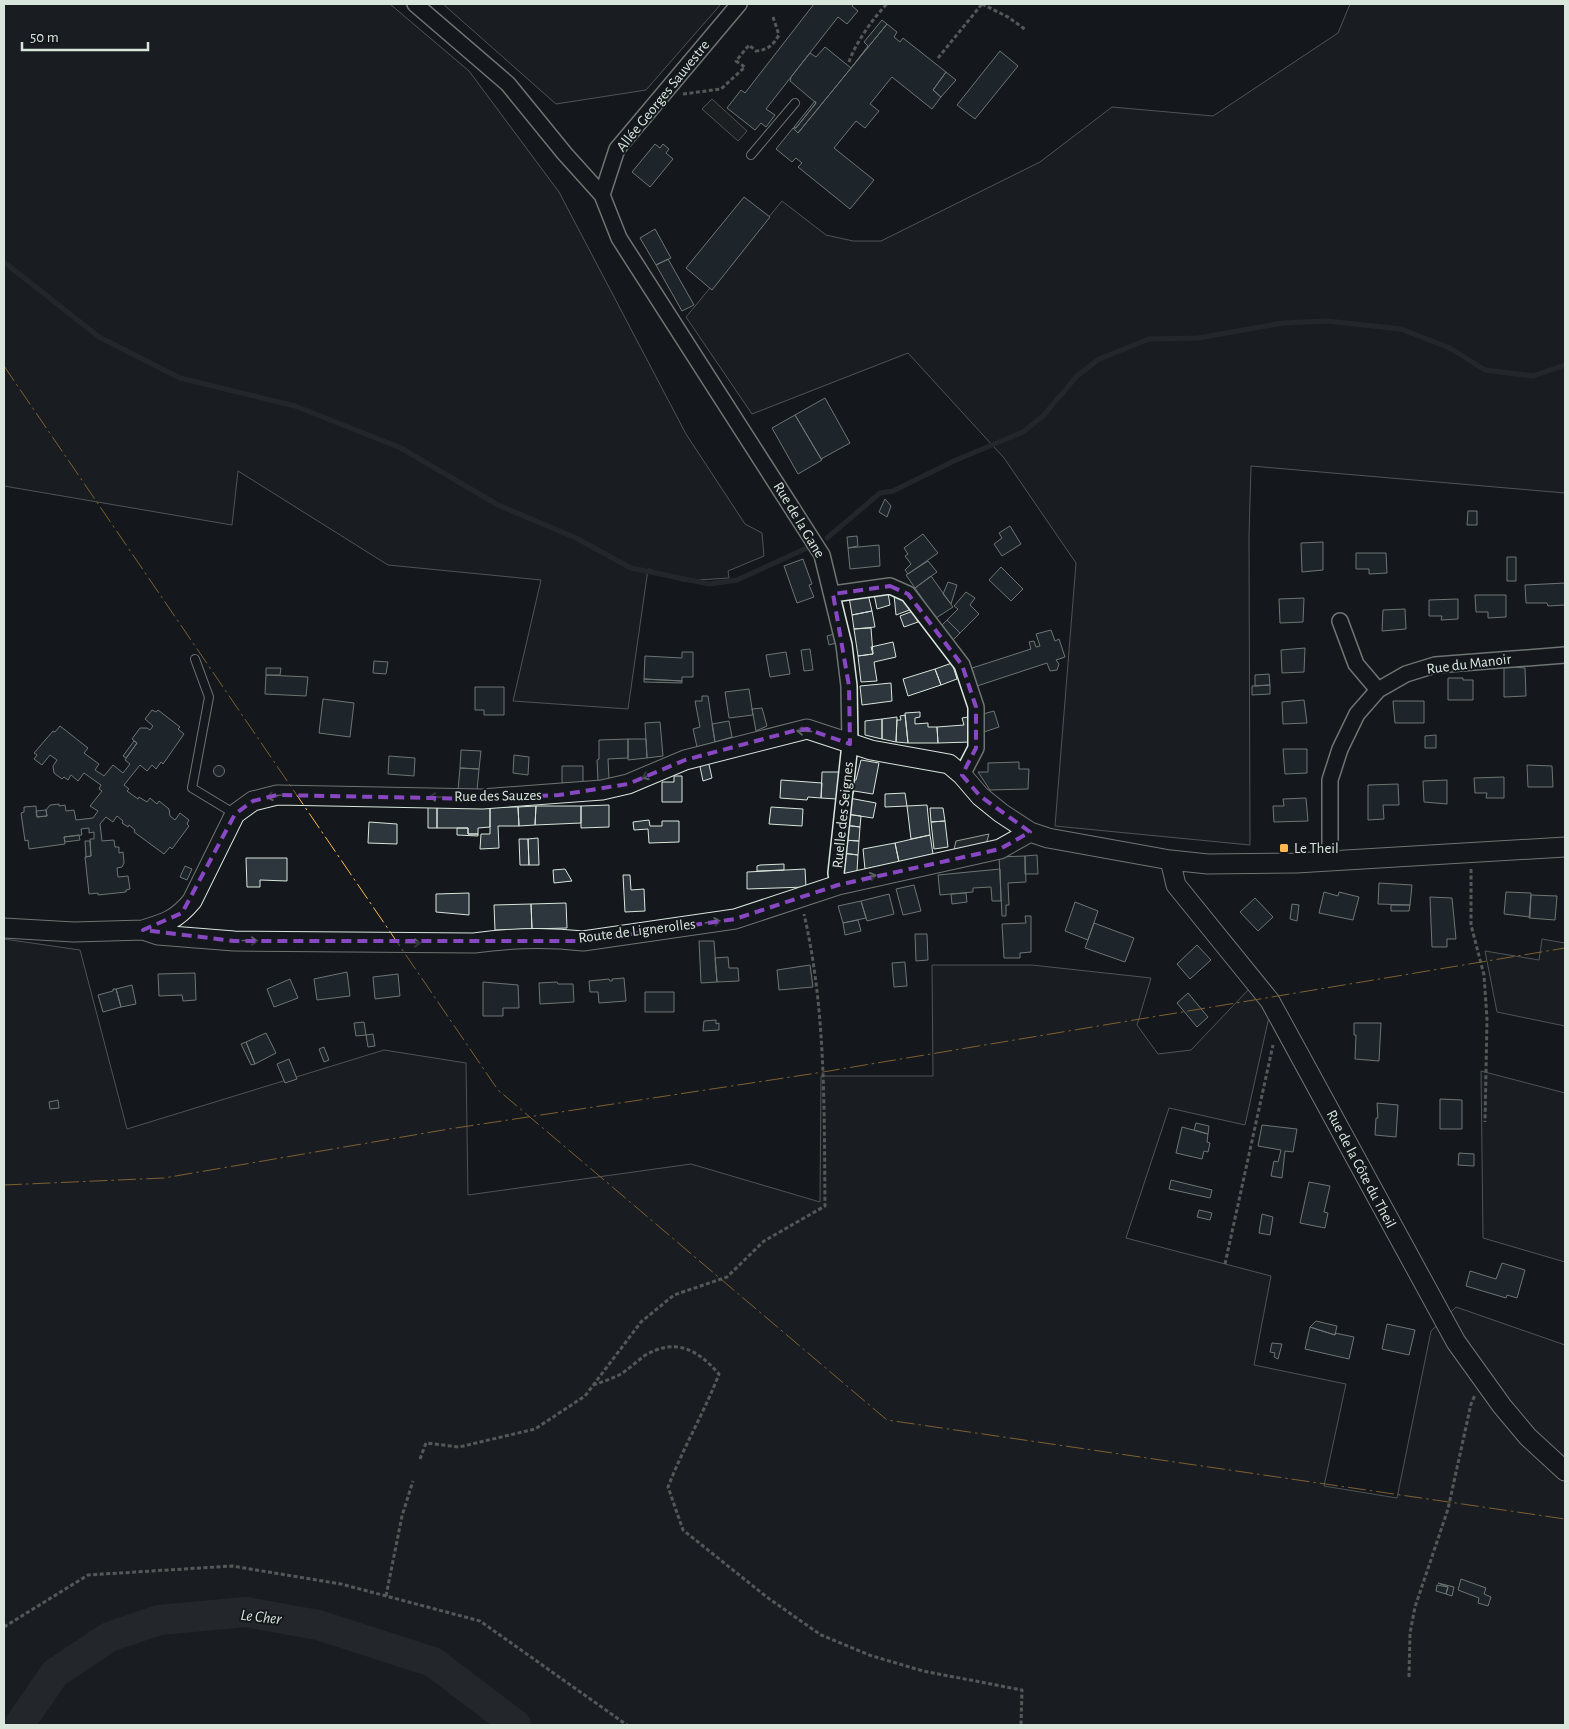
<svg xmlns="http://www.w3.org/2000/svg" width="1569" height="1729" font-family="'Alegreya Sans',sans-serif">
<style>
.green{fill:#202428;stroke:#939e99}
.parking{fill:#24282b;stroke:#939e99}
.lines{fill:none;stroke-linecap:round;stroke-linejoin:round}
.stream{stroke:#363b3e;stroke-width:5}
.river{stroke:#363b3e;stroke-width:30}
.building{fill:#2c363c;stroke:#d8e6dc}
.service-casing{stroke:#d8e6dc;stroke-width:10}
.minor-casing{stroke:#d8e6dc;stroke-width:18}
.tertiary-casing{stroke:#d8e6dc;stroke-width:21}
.path{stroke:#9da8a2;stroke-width:3;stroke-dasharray:4 2.5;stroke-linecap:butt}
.service{stroke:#14181c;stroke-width:8}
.minor{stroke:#14181c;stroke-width:15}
.tertiary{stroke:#14181c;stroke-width:19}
.power{stroke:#ffb74d;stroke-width:1;stroke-dasharray:18 4 2.5 4;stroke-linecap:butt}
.oneway{stroke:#59605f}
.marked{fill:none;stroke:#8948c3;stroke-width:4;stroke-dasharray:10 6;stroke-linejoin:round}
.poi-dot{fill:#ffb74d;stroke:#14181c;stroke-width:2}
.labels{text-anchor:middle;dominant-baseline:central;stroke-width:4;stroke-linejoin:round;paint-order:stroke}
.street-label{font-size:15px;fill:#d8e6dc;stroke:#14181c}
.poi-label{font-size:15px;fill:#d8e6dc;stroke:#14181c;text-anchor:start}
.water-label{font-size:16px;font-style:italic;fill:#d8e6dc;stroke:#14181c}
</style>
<rect width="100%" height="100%" fill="#14181c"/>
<path class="green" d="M4,4H390L469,71L559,192L686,434L745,524L762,533L764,556L728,571L729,578L683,581L648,569L628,709L513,701L541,580L388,565L238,471L232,525L4,486Z
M443,4H721L646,90L556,104Z
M1350,4H1565V493L1251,466L1249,536L1250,845L1055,826L1076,563L1004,458L908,353L752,414L686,317L782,201L826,235L853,241H881L1040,162L1112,107L1213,116L1338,33Z
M4,939L80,950L127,1129L384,1050L466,1063L468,1195L691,1164L820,1202L821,1076H933L932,965H1032L1151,978L1137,1025L1158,1054L1191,1050L1249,989L1269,1017L1245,1125L1169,1108L1126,1238L1271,1276L1254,1365L1346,1384L1324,1486L1397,1498L1431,1331L1456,1307L1565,1345V1725H4Z
M1542,939L1565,943V1026L1497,1012L1485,951L1539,960Z
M1481,1071L1565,1093V1262L1483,1238Z"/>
<path class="parking" d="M712,99L747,131L738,141L702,109Z
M989,834L985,848L953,854L956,841Z"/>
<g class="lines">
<path class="stream" d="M4,262L99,337L180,378L295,406L401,448L498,505L576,538L631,568L709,584L737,580L807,548
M827,538L880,493L893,491L956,460L1023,432L1043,416L1077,376L1099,359L1149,339L1198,338L1283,323L1327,321L1401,329L1450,348L1485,370L1533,376L1565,365"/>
<path class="river" d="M19,1725L55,1673L109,1637L159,1620L246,1612L318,1625L433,1662L516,1725"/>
</g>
<path class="building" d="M814,4H854L852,6L858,11L847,24L838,17L766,109L775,115L766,127L761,123L755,130L727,108L741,90L745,93Z
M882,20L887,24L798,133L793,128H796L816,103L790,81L791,77L810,53L816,57L825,47L851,68L868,46L864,42Z
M887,24L897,32L894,37L900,42L903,38L946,72L933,90L941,97L932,109L892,77L870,104L879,111L865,128L856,121L834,148L874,180L850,209L798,167L802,163L796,158L792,162L776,149L793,128L798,133Z
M1000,51L1018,66L975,119L957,105Z
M946,72L956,80L941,97L933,90Z
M815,101L816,103L796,128L794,127Z
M655,144L660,148L663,144L669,149L666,153L673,159L650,187L632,172Z
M744,197L770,217L712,290L686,268Z
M655,229L671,258L656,265L640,238Z
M668,259L694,305L682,311L656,265Z
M825,398L850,443L821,459L795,415Z
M795,415L822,460L798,474L772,428Z
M885,499L891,506L887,517L879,512Z
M1468,511H1477V525H1467Z
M1010,526L1021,544L1002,556L994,544L1002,538L999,533Z
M923,534L938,553L908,574L905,570L911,564L905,556L908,554L904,548Z
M857,536L858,546L848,548L847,537Z
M1323,542V570L1302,572L1301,543Z
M879,545L880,566L850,569L848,548Z
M1356,553H1386L1387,573L1369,574V569H1356Z
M1507,557H1516V581H1507Z
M803,559L812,584L809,585L814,597L797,603L784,566Z
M928,561L937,572L915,588L906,575Z
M1001,567L1023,589L1011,601L989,580Z
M931,576L953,607L933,620L929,615L932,613L915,588Z
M948,582L957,585L951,604L943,594Z
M1565,583V605L1548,606L1547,603H1526L1525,585Z
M966,592L975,598L970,605L979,614L960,633L947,620L958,609L954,606Z
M888,593L890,605L877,609L874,594Z
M868,594L872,611L852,615L849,597Z
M894,595L903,597L912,609L896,615Z
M1475,595H1506V617L1488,618V612H1476Z
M1304,598L1303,622L1280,623L1279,599Z
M1458,599V619L1441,620L1442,616H1429V600Z
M1405,609L1406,629L1382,631L1383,610Z
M872,611L875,627L854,629L852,615Z
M913,611L918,622L904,627L900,616Z
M947,620L960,633L951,642L939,628Z
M871,628L873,654L858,656L854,629Z
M1051,630L1055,641L1059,639L1065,657L1056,660L1059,664L1057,670L1050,671L1047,663L977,686L972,668L1031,649L1029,642L1034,641L1036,647L1040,646L1036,634Z
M834,634L836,643L829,645L827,636Z
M893,642L896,657L874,662L877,681L861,682L858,656L873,654L871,647Z
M1305,648L1304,672L1282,673L1281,650Z
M810,649L813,670L804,671L801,650Z
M682,652H693V677H682V681L644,679L645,656L682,658Z
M786,652L790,674L770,677L766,655Z
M374,661L388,662L386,674L373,673Z
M952,663L957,679L941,685L935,669Z
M1504,666L1525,668L1526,696L1504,697Z
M266,668H281L280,675H266Z
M935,669L941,685L908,696L903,679Z
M1269,674L1270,685L1255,686V675Z
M266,675L308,677L306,696L265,694Z
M1448,678H1463V680H1473V700H1448Z
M644,679L682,681V683L644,682Z
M891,683L892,701L862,705L860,686Z
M1270,685V694L1252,695V686Z
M475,687H504V715H484V710H475Z
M749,689L753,715L729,718L725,692Z
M702,696H708L715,742L697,747L693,729L700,727L695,701H702Z
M323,699L354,703L350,737L319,733Z
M1304,700L1307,723L1283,724L1282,702Z
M1393,701H1424V723H1395Z
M762,708L767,726L756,731L752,709Z
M152,710L156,712L158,710L180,727L178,729L184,734L163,764L161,762L156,769L152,765L147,771L140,765L124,785L129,789L127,791L138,799L139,797L147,802L150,798L157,804L159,801L169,809L170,816L175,820L180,813L189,820L187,824L189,826L172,849L170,847L164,854L134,832L135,830L129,825L128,827L122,823L123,821L117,816L113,822L106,817L100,824L102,841L114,840L115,847H119V853L123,852L124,863L122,867L117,868L118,877L128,876L130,889L126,890V892L98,895V893L89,894L85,857L91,856L90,839H94V832L89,833V828L81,829L82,835L64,837L65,844L29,849L28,840L25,841L21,813L24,812V807L36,806L37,817L47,816L46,810L50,805L59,804V806L65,805L66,811L74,810L76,820L93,818L98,811L90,806L102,791L99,789L101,785L84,773L78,781L71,775L68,780L64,777L62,779L54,773L53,766L57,760L50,755L42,765L34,759L37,755L34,753L53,731L55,732L60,726L88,748L84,753L99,764L95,770L104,776L113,765L123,773L130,764L125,760L137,743L132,739L140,728H147L150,730L153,726L145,719Z
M994,711L999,727L981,733L983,714Z
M920,712V717L915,718V724L928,723V727H937L938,743H908L905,713Z
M905,715L908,743L896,742L897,720H901L900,716Z
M897,717L896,742L882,739V719Z
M968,717L971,742L938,743L937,727L964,725L962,718Z
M882,719V739L865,735V721Z
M729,721L732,737L715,742L712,724Z
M660,722L663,756L647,758L645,723Z
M1436,735V748H1425V736Z
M628,739H646L647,758L628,760Z
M628,739V758L608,759L609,779L598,781L597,760L599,759V740Z
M134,741L137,743L126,758L123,756Z
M1283,749H1307V773L1285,774Z
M461,750L481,751L479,769L460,768Z
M514,755L529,757L528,775L513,773Z
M389,756L415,758L414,776L388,774Z
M708,760L712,778L703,781L699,762Z
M861,760L879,763L873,794L854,791L853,794L850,793L852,780H856Z
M1019,762V769H1029L1028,789L990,790L978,772H988V763Z
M1527,765L1552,766L1553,787H1528Z
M213.5 771a5.5 5.5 0 1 1 11 0a5.5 5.5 0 1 1-11 0Z
M562,766H583V784L562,783Z
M460,768L479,769L477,791L458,790Z
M822,772H839L837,799L821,798Z
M674,776H682V802H662V782H674Z
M1504,777V798H1486L1487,793H1475L1474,778Z
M781,780L822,783L821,798L808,797L807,800L780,798Z
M1447,780V804L1424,802L1423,781Z
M1398,784L1399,805H1383L1384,819L1368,820V785Z
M905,793L907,806L885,807V794Z
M849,798L876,803L873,818L846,814Z
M1306,798L1308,821L1274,822L1273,806H1284L1283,799Z
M609,805V827L581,828V806Z
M927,805L930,835L911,839L907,806Z
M536,806L535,825L519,826L518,807Z
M536,806H581V823L535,825Z
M428,807H437V828H428Z
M437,807H490V827L478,828V834H468V828H437Z
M490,807H518L519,826H498L499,848L480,849L481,834H490Z
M771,807L803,809L802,826L769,824Z
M930,808H943L945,821L931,822Z
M46,810L47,816L37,817L36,811Z
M846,814L861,816L860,827L844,825Z
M649,820L650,826H662V821H679V842L649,843L648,829L634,830L633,822Z
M945,821L948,847L934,849L931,822Z
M369,822L397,824V844L368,843Z
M844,825L860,827L859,841L843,840Z
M457,828H468V834H478V836L457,835Z
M79,835L80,840L65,842L64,837Z
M930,835L933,854L899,862L895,843Z
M538,838L539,865H529L528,839Z
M519,839H528L529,865H520Z
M843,840L859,841L858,855L842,853Z
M85,841H90L91,856L86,857Z
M895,843L899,862L865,869L863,849Z
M842,853L858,855L857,871L842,875Z
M1037,855L1038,874H1025V856Z
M1025,856L1026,882L1008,883L1009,905H1006V916H1002L999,857Z
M246,858H287V881L260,880V887H247Z
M784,864V870L757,871V866L760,865Z
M185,866L192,869L187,880L180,877Z
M565,869L572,881L554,883L553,870Z
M805,869L806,887L747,889V872Z
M1000,869L1001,901H992L991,887L973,888V892L940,895L938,875Z
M623,875H630L631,890L644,889L645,911L625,912Z
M1379,883L1412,885L1410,905L1378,904Z
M914,885L921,911L903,915L896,889Z
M1324,892L1338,896L1339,892L1359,897L1353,920L1319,913Z
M1506,892L1531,893L1530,917L1504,914Z
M469,893V915L436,912V894Z
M966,893L967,902L952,904L951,894Z
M889,894L894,914L867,921L861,901Z
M1531,895L1557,896L1555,920L1529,918Z
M1430,897L1452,898L1456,939H1447V947H1432Z
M1255,898L1273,917L1258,931L1240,912Z
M861,901L866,918L843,923L838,906Z
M1075,902L1098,911L1088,940L1065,931Z
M566,903L567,928L532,929L531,904Z
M531,904L532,929L495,930L494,905Z
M1292,904L1299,905L1297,921L1290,919Z
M1391,905H1410L1409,911H1391Z
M1025,916H1031V952L1020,953V958H1004L1002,924L1026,923Z
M858,920L861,931L845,935L843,923Z
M1094,923L1134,938L1125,962L1085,948Z
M915,934H927L928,960L916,961Z
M699,941H714L717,982L701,983Z
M1197,945L1211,960L1190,979L1177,964Z
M728,957L729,968H738L739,981L717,982L715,958Z
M905,962L907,986L894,987L892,963Z
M810,965L813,987L779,990L777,970Z
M347,972L350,996L317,1000L314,979Z
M195,973L196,1000L183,1001L182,995L159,996L158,974Z
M398,974L400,996L375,999L373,977Z
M624,978L626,1001L599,1003L598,992H590L589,981L609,979L610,981H612V979Z
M290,979L298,998L274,1007L267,989Z
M483,982L518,985L519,1008H503V1016H483Z
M557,982L558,984H573L574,1002L540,1004L539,983Z
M132,985L136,1004L121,1007L116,989Z
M113,989H116L121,1007L103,1012L98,995L113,991Z
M645,992H674V1012H645Z
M1188,993L1208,1017L1197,1027L1177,1003Z
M716,1020V1024L719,1023V1030L703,1031L704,1021Z
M364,1022L366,1035L356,1036L354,1023Z
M1354,1023H1381L1379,1061L1355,1059L1356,1035H1354Z
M266,1033L276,1053L255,1064L246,1042Z
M373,1034L375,1046L368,1047L366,1035Z
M246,1042L255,1064L251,1065L241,1044Z
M324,1047L329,1060L324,1062L319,1049Z
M289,1059L297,1079L285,1083L277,1064Z
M1440,1099L1462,1100V1129H1440Z
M58,1100L59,1108L50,1109L49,1102Z
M1377,1103L1398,1105L1396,1137L1375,1135L1376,1118H1378Z
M1196,1123L1209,1126L1208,1134L1194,1130Z
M1262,1125L1297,1129L1293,1152L1285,1151L1282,1178L1271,1176L1274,1161L1278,1162L1281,1150L1258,1146Z
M1182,1127L1208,1134L1207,1142L1210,1143L1208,1152L1204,1151L1202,1159L1176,1153Z
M1459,1153L1474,1154V1166L1458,1165Z
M1171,1180L1212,1190L1210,1198L1169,1189Z
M1309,1182L1330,1186L1324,1212L1328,1213L1325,1228L1300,1223Z
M1199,1210L1212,1213L1210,1220L1197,1217Z
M1262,1214L1273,1217L1270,1235L1259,1233Z
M1502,1263L1525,1270L1517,1298L1507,1295L1506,1298L1466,1286L1470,1271L1496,1279Z
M1316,1321L1337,1326L1335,1335L1310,1327Z
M1387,1324L1415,1330L1409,1355L1382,1349Z
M1310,1327L1335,1335V1333L1354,1337L1349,1359L1305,1349Z
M1272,1343L1282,1344L1278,1359L1274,1357L1275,1353L1270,1352Z
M1461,1579L1486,1588L1484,1594L1491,1597L1488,1606L1478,1603L1479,1598L1458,1590Z
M1438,1583L1454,1587L1452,1596L1446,1594L1448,1587Z
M1437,1585L1448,1587L1446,1594L1436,1591Z"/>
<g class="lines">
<defs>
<path id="service" d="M751,155L795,103
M195,659L209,697L192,788L235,814"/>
<path id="minor" d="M415,4L508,84L565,154L602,195L619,238L822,555L844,645L849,686L850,744L836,873L838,885
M602,195L617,149L739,4
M833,594L890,586L908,594L962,665L976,707V748L962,775
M1340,621L1356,664L1378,690
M1330,861V780L1340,749L1357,714L1378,690L1406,674L1435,665L1565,655"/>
<path id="tertiary" d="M1170,860L1176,885L1270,1001L1456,1342L1502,1406L1528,1437L1565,1471
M4,928L74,932L143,930L158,935L234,941L474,943C510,938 546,937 583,941L735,919L838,885L1000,849L1030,832
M143,930C166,923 176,920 192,901L235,814L253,801L277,795L482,799L602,790L628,784L685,760L807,729L871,750L949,764L962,775L980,796L1001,813L1030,832L1048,838L1170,860L1208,864L1296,863L1565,847"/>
</defs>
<use href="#service" class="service-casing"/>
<use href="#minor" class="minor-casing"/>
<use href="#tertiary" class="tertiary-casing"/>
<path class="path" d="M982,4L1008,17L1026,30
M938,58L982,4
M849,62C855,44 873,18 887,4
M683,94L721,89L745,67L736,61L749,45L756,51C768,50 773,45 779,35L773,17
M1471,869V925L1484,975L1487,1019L1485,1122
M1225,1264L1273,1045
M593,1385C602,1382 611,1379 619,1375C628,1370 636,1362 644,1356C675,1337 697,1349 719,1374C704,1413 683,1448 668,1487L683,1530L768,1598L821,1635L869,1655L923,1671L1022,1690L1021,1725
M420,1459L426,1443L459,1447L535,1429L585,1396L641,1322L674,1295L727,1277L764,1241L825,1206C824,1108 826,1010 804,914
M386,1596L402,1516L413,1481
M4,1627L88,1575L232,1566L341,1584L480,1621L627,1725
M1409,1677L1410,1633L1415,1607L1448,1509L1471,1404L1475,1395"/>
<use href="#service" class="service"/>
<use href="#minor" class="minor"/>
<use href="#tertiary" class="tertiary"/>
<path class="power" d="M4,366L498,1090L887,1420L1565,1519
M4,1185L164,1178L449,1129L817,1073L1565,948"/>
</g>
<defs><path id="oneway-shaft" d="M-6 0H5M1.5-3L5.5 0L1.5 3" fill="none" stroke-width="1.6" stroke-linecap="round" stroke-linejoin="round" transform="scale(1.25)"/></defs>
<g class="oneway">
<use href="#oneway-shaft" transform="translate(804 731) rotate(-178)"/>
<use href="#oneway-shaft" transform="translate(649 775) rotate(157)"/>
<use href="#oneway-shaft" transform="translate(274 796) rotate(171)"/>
<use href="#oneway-shaft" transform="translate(437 797) rotate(-178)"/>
<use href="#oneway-shaft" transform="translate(869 877) rotate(-14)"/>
<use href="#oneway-shaft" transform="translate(713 922) rotate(-8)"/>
<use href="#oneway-shaft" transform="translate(250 941) rotate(1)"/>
<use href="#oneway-shaft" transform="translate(413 943) rotate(1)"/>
</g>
<path d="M0 0H1569V1729H0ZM890,586L908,594L962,665L976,707V748L962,775L980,796L1030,832L1000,849L838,885L735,919L583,941H234L143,930L182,913L235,814L253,801L277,795L482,799L559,795L628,784L685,760L797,730L807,729L850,744L849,686L833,594Z" fill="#14181c" fill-opacity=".55" fill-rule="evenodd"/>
<path class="marked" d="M890,586L908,594L962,665L976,707V748L962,775L980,796L1030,832L1000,849L838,885L735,919L583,941H234L143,930L182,913L235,814L253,801L277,795L482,799L559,795L628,784L685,760L797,730L807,729L850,744L849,686L833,594Z"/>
<rect class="poi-dot" x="1279" y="843" width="10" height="10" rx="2.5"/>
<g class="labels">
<g class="street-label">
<text transform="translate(663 96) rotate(-51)">Allée Georges Sauvestre</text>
<text transform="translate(799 520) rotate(59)">Rue de la Gane</text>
<text transform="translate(1469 664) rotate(-7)">Rue du Manoir</text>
<text transform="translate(498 796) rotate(-1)">Rue des Sauzes</text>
<text transform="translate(843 815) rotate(-84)">Ruelle des Seignes</text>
<text transform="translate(637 931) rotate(-7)">Route de Lignerolles</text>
<text transform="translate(1361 1169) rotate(62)">Rue de la Côte du Theil</text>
</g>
<g class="poi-label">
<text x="1294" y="848">Le Theil</text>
</g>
<g class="water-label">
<text transform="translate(261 1617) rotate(6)">Le Cher</text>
</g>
</g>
<rect width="1569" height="1729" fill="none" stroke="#d8e6dc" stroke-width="10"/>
<path d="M22 42v8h126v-8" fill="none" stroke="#d8e6dc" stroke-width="2.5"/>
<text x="30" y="42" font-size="15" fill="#d8e6dc" stroke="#14181c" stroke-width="4" paint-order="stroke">50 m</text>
</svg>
